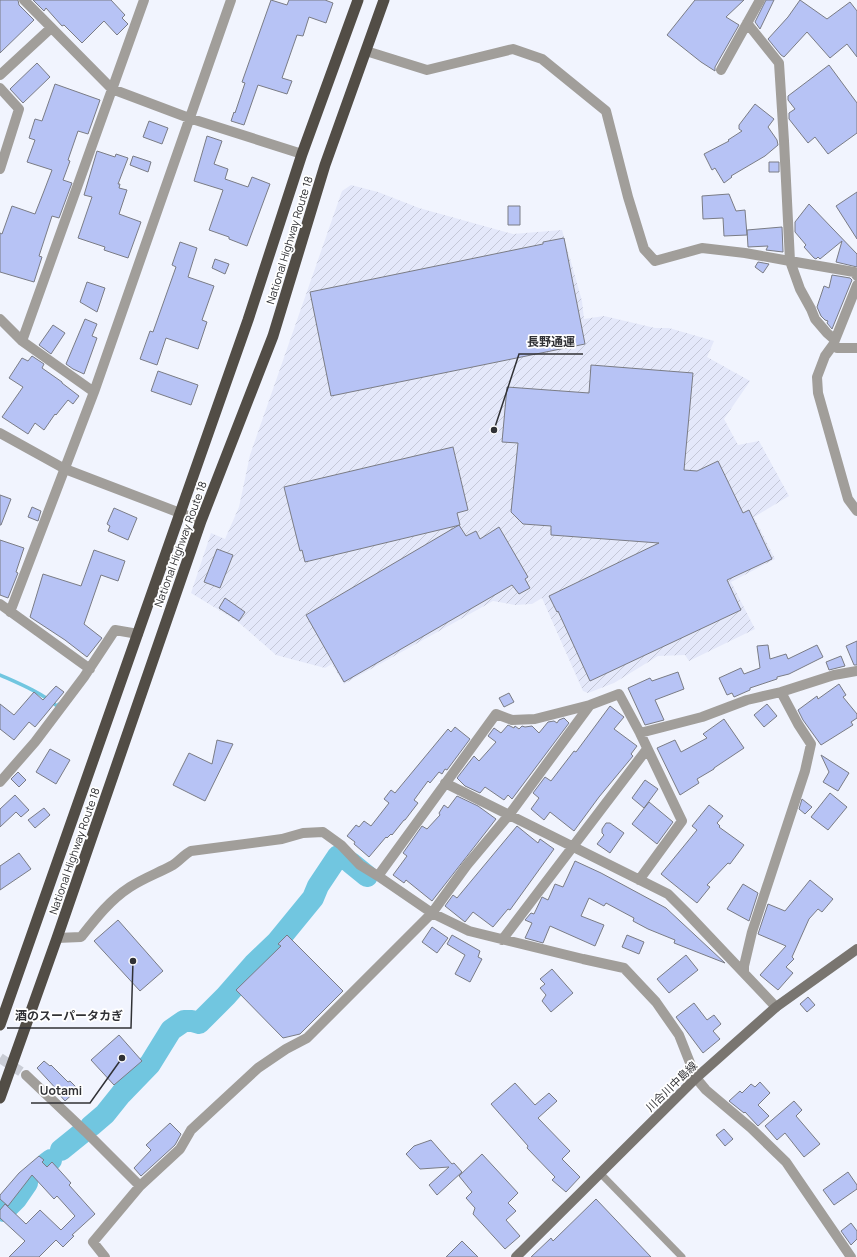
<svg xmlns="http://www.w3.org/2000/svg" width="857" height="1257" font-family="Manrope,'Noto Sans JP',sans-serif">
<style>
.industrial{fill:url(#industrial-furrows)}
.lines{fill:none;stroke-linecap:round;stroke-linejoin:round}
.stream{stroke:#71c6e0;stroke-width:3.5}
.river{stroke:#71c6e0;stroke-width:22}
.building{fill:#b7c3f5;stroke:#7a7c85}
.minor-tunnel{stroke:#cacdd6;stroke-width:10;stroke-dasharray:10 5;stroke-linecap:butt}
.service{stroke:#a19e9a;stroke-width:7}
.minor{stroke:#a19e9a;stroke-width:10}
.tertiary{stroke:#a19e9a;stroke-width:10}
.secondary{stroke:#797570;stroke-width:10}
.trunk{stroke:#524d46;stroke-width:11}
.labels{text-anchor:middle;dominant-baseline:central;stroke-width:3.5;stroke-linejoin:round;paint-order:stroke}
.street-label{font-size:11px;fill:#303135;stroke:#fff}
.leader{fill:none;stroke:#303135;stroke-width:1.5}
.callout-dot{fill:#303135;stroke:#fff;stroke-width:1.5}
.callout-label{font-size:12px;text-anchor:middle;font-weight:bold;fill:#303135;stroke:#fff;stroke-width:3.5;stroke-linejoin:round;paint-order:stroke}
</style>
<defs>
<pattern id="industrial-furrows" width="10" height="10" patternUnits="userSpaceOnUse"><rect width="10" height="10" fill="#e4e8fa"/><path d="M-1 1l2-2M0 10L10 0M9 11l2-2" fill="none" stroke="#c4c7d7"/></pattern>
</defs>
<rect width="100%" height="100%" fill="#f1f4fe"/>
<path class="industrial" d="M351,185L378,192L419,208L513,234L562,230L582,301L584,319L604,316L655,328H669L714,341L707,357L750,381L724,419L738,445L759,441L789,496L754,517L775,559L731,582L755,629L689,661L685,655L658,656L614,683L588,693L583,691L542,598L532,604L515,605L493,601L344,684L332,664L325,668L276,655L237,621L191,593L211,533L225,539L239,507L250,455L342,191Z"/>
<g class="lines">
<path class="stream" d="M0,675C20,684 40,692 57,706L59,704"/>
<path class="river" d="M351,863L367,876
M91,1126L105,1114L121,1094L150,1064L171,1030L184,1021H192L199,1023L226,996L254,964L277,942L313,898L318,886L338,856L347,860
M61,1150L82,1133
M47,1163L51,1160
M4,1211L16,1199L27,1183"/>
</g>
<path class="building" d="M0,0H18L19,5L34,20L0,53Z
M33,0H111L125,15L122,18L128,24L117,35L104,21L82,43L64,25L62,26L46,8L44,11Z
M271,0L287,5L289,0H325L333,3L326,23L309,17L303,36L297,35L282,78L292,81L287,94L258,85L244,125L231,121L234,112L235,113L245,83L242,82Z
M695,0H744L726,17L739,25L715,67V71L701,62L667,35Z
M766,0H774L760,29L755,22Z
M800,0L827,19L850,2L857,11V57L847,44L830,58L807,32L784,57L781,55L768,39L788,17Z
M37,63L50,77L23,103L10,89Z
M829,65L857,103V133L828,154L815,137L808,143L789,119V113L795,109L788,100V96Z
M55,84L100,100L88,134L78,131L68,160L70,161L63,180L72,183L59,218L52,216L39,256L42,257L34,282L0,272V233L2,234L12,206L35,214L44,191L52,170L27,162L35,140L29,138L35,119L42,121Z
M755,104L774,119L768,127L777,140L778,145L765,156L731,176L732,177L724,183L715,168L712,170L704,154L729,141L728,140L742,131L739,129V125Z
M149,121L168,128L162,144L143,137Z
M207,136L222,141L214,164L228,169L225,179L248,187L252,177L270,184L247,246L229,239V237L209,230L223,190L194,181Z
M97,151L115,157L116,154L128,158L118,184H120L119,188L127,190L119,214L141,222L128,258L104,250L105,247L78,238L92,197L84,195Z
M133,156L151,162L148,172L130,165Z
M769,162H779V172H769Z
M857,192V239L836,206Z
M729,194L736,211L745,210L747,235L724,236L723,218L703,219L702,196Z
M809,204L857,254V267L836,262L842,241L820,259L818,257L816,259L814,258L804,247L806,245L795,232V222Z
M508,206H520V225H508Z
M782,227L783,252L766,250L768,246L748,247L747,230Z
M564,238L585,344L331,396L310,292L543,244V242Z
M180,242L197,248L188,277L214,286L202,320L207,322L198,349L166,338L157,365L140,359L150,331L153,332L176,267L172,265Z
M215,259L229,264L225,274L212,268Z
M758,262L769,264L763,273L755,267Z
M832,275L850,278L852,280L832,329L827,323L828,321L825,320L821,316L817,307L824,286L829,288Z
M87,282L105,288L97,312L80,302Z
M85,319L97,324L92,336L97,338L84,374L73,369L66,364Z
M53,325L65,333L51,354L39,345Z
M32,356L44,364L42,368L62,382V383L79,396L73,404L68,400L56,415L55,414L44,430L35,423L28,434L2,417L23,387L9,378L22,358L28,361Z
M591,365L693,373L684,470L697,471L718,461L743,513L749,510L772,559L727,580L741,610L590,681L558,611L557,612L549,596L659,543L551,535V526L523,524L511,512L518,443L502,442L507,387L589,393Z
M158,371L198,385L191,405L151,391Z
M453,447L468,510L457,513L460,525L305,562L302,550L300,551L284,487Z
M0,495L11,499L1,525H0Z
M32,507L41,511L38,521L28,517Z
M114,508L137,518L128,540L108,531L110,526L107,524Z
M459,525L466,536L476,531L480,539L499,527L528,577L525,579L530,588L519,594L512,585L344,682L306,615Z
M0,540L24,548L16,572L18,573L8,598L0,595Z
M217,549L233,555L220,588L204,582Z
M94,550L125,561L118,581L101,575L84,624L102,638L87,657L65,640L30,617L43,574L81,586Z
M225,598L245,612L239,621L219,608Z
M857,641V665H854L846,646Z
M768,645L770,659L786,654L788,659L817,645L823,657L789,674L777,677V679L750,688V690L734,697L732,693L727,695L719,678L741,668L744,674L760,668L757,646Z
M841,656L845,666L829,670L826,662Z
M678,672L684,689L655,700L664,720L645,725L628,688L650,678L652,681Z
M839,684L846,695L843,697L857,714V718L851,722L853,725L821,745L803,720L798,710L817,696L818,699Z
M56,686L64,692L35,727L29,722L14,740L0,729V704L14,715L34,692L43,700Z
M509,693L514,702L504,707L499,698Z
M767,704L777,716L764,727L754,715Z
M610,706L624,717L614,729L637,746L631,754L633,756L599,797L574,831L550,812L544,820L531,809L539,798L533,793L545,777L551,781L574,751L576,752Z
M564,718L569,723L512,799L508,795L504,800L485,787L480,793L465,786L457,778L474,756L479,761L496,742L488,736L494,728L501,733L508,725L514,728L515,726L519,729L522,726L525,727L532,726L539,733L548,722L554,721L557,723L559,720Z
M724,719L744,748L714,768V769L697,779L699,783L680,795L657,748L675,740L681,752L707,738L703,734Z
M455,727L470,739L447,770L445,769L442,774L439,772L430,783L428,781L414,800L418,803L405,820H404L392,835L391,834L387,838L386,837L369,857L354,844L355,842L347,836L356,825L359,827L364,821L371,826L389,803L384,799L391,790L395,793L448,729L451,732Z
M217,740L233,744L205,801L173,785L189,753L212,764Z
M50,749L70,760L56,784L36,772Z
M821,755L849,773L838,791L823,782L829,772Z
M18,772L26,780L19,787L11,779Z
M645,780L658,789L644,808L632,798Z
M830,793L847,807L828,830L811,817Z
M15,795L29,810L21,817L16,812L0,827V809Z
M457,796L478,806L496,819L432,901L406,880L404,883L393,875L407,856L403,853L422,826L427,829L440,815L439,813L444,805L448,808Z
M802,799L812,807L805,814L799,809Z
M649,802L673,822L657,844L632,824Z
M709,805L723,816L717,823L720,826L719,827L744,845L730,864L728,863L707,885L710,887L697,903L661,874L697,830L692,826Z
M44,808L50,815L35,828L28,820Z
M606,823H610L624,833L610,853L597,844L604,835L602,833V829Z
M517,826L538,843L540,839L554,849L510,910L508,909L493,927L473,912L465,922L445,906L453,895L457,898Z
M19,853L31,869L0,890V866Z
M575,861L601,873L666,908L725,963L674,943L675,940L648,929L633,921L634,918L606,903L604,906L589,898L581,916L604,925L595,946L550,926L543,943L525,938L532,923L525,920L531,913L534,914L542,897L548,900L555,884L563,887Z
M810,880L833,899L822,912L818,909L809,919L792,957L794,959L786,967L793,973L778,990L760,975L786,946L758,934L768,904L785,911Z
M743,884L758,893L749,921L727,909Z
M118,920L163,971L140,991L94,941Z
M432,927L448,938L437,953L422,942Z
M287,935L343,991L300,1034L283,1038L236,990L281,946L278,944Z
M452,935L480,951L478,957L482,959L470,982L455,974L465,955L447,944Z
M627,935L644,942L639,954L622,947Z
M686,955L698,970L669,993L657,979Z
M552,969L573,993L551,1012L542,1001L546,995L540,988L545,984L540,979Z
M808,997L815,1005L807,1012L800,1004Z
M694,1003L707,1020L714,1015L721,1024L713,1031L720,1039L703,1053L676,1017Z
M119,1035L142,1061L114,1085L91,1060Z
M44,1061L50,1066L51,1065L68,1082L70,1081L78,1089L65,1101L58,1093L59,1092L37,1068Z
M760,1082L770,1093L758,1105L769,1116L758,1126L745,1112L744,1113L729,1101L740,1091L742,1093L751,1084L755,1087Z
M515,1083L535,1105L549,1093L557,1101L538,1118L570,1151L562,1159L580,1177L566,1192L552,1180L555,1177L527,1148L528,1146L491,1104Z
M794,1101L802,1110L796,1116L820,1144L804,1157L785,1133L777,1140L765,1126Z
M170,1123L181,1134L175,1145L141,1176L134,1168L151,1150L146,1145Z
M724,1129L733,1139L725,1146L716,1135Z
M431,1140L452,1164L454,1163L462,1172L437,1195L429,1185L449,1167L420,1169L406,1154L414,1146Z
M482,1154L518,1193L508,1203L516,1211L506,1220L520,1236L505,1249L473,1214L475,1208L466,1198L472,1192L459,1176Z
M39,1156L44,1160L42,1162L47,1167L52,1162L71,1183L69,1185L95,1214L72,1235L74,1236L63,1247L56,1240L39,1257H9L25,1241L0,1218V1210L5,1204L26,1224L40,1210L61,1230L75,1216L57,1196L54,1199L32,1175L8,1206L0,1199V1195L19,1173Z
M848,1172L857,1185V1189L834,1205L823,1190Z
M596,1199L651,1257H531L551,1238L553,1241Z
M851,1223L857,1231V1239L851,1245L841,1231Z
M462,1241L478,1257H446Z"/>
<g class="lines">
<path class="minor-tunnel" d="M0,1058L26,1075"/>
<path class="service" d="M600,1173L682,1257"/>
<path class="minor" d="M24,0L112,89L189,118L302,154
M747,23L779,63L784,141L790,261L854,272L857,276
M366,51L427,70L513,49L542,59L606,111L628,197L644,249L655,261L702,248L745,253L790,261L800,289L811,309L815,319L827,333L835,340
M721,70L760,0
M0,75L51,28
M0,88L19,109L0,169
M857,285L833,345L837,348H857
M0,319L22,341L94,392
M22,341L144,0
M833,345L825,356L817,377L818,393L848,499L857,511
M0,604L90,669
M10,612L94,392L231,0
M640,733L702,717L747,700L781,692L834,675L857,671
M0,782L35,742L84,677L115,630L138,634
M445,783L668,894L686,912L776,1007
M639,880L682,821L640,733L619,694L590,705L535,719L512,720L496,714L378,876L432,913L469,931L583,959L624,968L656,1002L679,1035L696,1078L706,1090L751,1128L786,1162L851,1257
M57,938L81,937C96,918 110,900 130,887C144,878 158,873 171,866C179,862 183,855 191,851L282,839L303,833L323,832L341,845L360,865L378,876
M502,940L647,749
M744,972V966L752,932L805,771L811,744L798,724L781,692
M26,1075L86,1132L140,1186
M105,1257L93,1242L140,1186L180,1149L191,1130L258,1068L286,1049L307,1038L432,913L467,865L509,815L590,705"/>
<path class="tertiary" d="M0,433L65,469L201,521"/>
<path class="secondary" d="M516,1257L696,1078L776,1007L857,949"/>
<path class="trunk" d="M0,1025L248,320L302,154L358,0
M0,1098L57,938L201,521L273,336L325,165L384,0"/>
</g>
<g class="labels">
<g class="street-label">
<text transform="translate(289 240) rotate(-73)">National Highway Route 18</text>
<text transform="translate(180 544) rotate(-70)">National Highway Route 18</text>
<text transform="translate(74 851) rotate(-71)">National Highway Route 18</text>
<text transform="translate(671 1086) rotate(-44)">川合川中島線</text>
</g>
</g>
<path class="leader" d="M494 430L519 354H583M133 961L131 1028H7M122 1058L90 1103H31"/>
<g class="callout-dot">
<circle cx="494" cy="430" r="4"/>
<circle cx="133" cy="961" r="4"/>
<circle cx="122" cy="1058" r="4"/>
</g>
<g class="callout-label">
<text x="551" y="346">長野通運</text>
<text x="69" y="1020">酒のスーパータカぎ</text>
<text x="61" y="1095">Uotami</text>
</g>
</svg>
